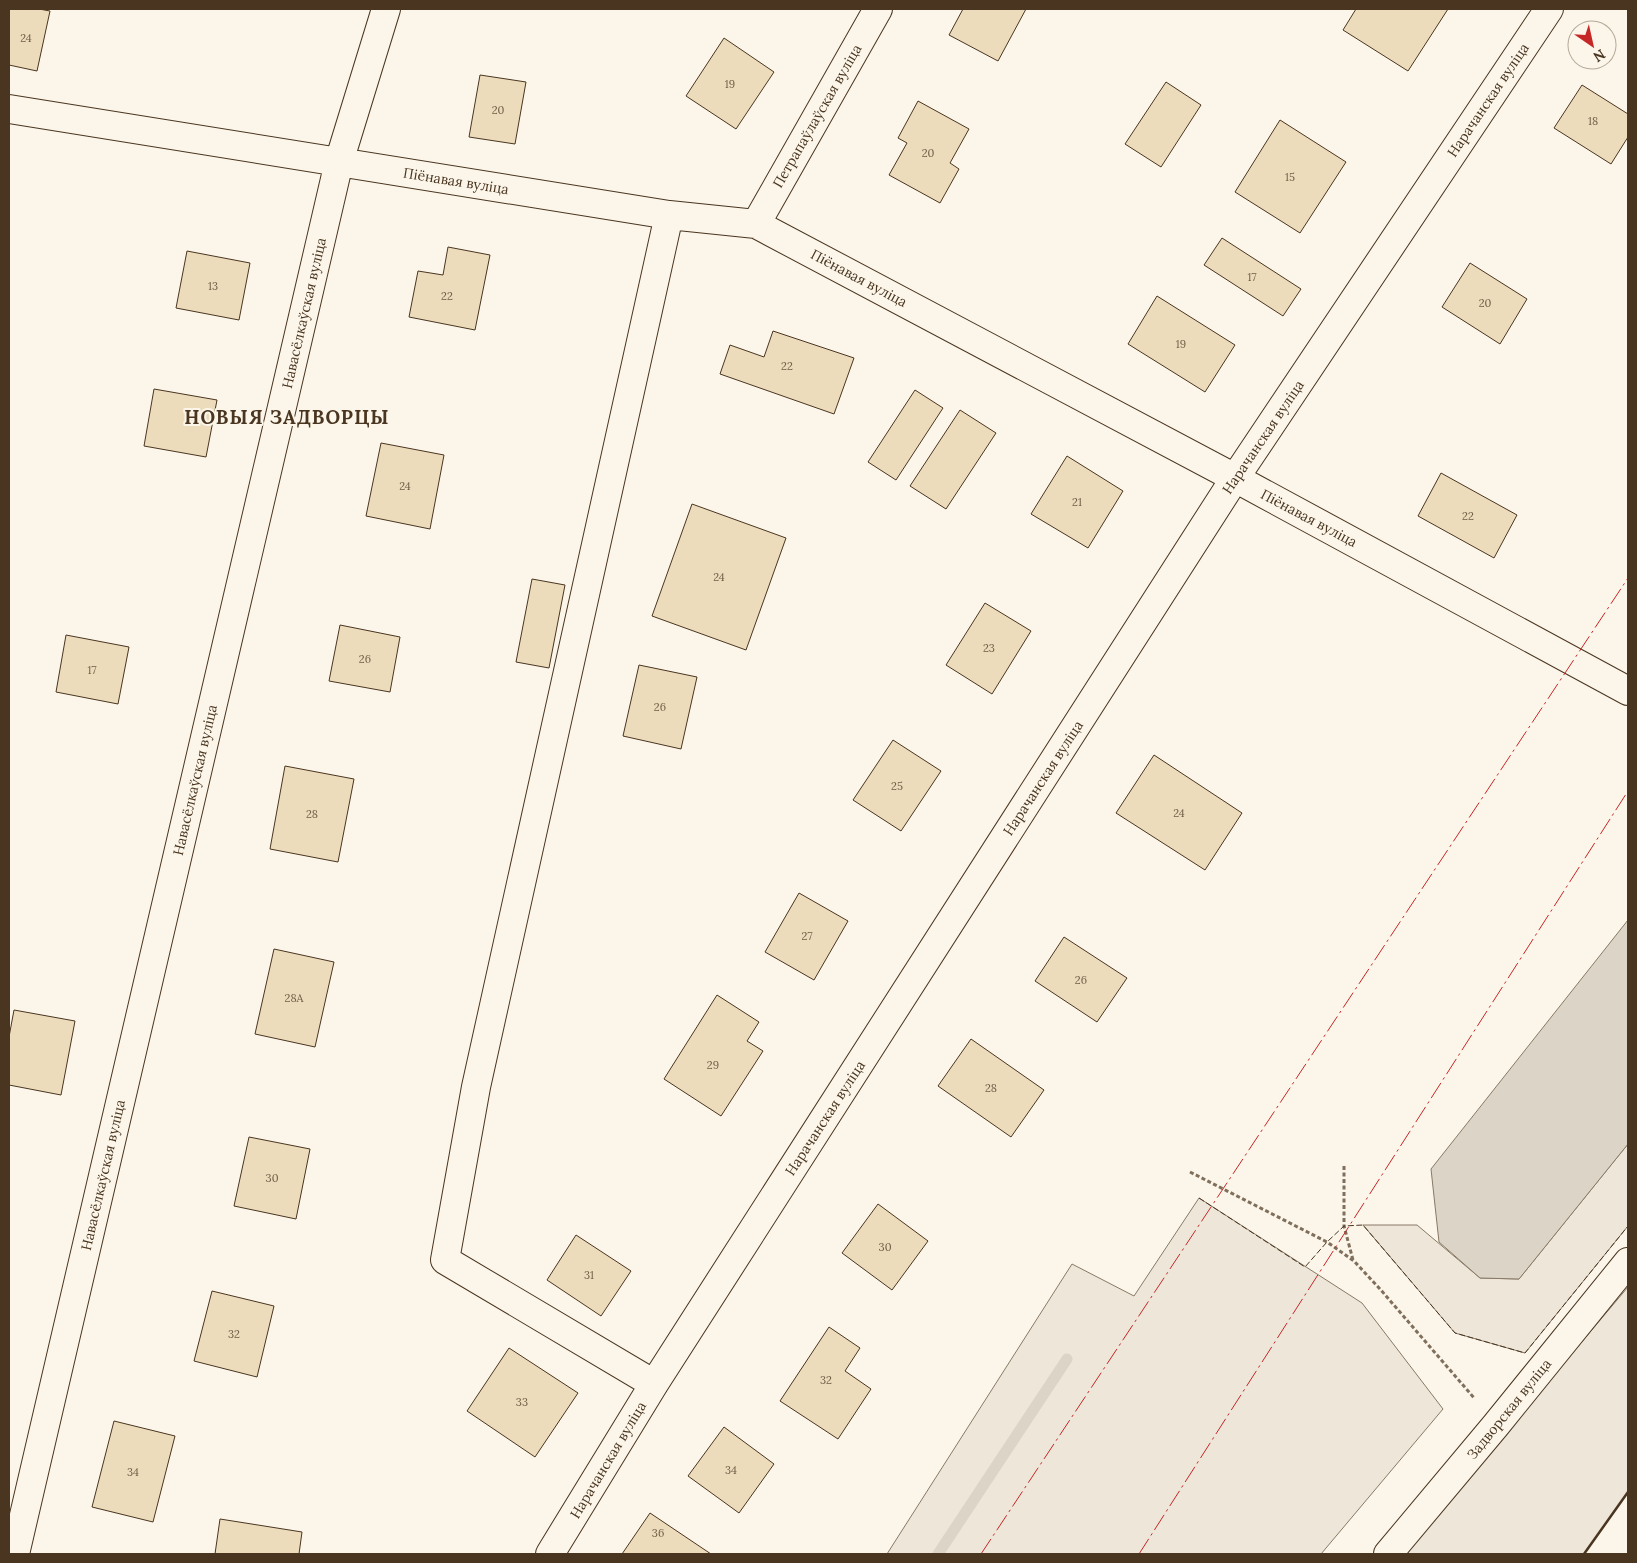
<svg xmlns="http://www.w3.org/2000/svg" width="1637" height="1563" font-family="Lora,serif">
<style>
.green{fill:#ede6d9;stroke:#887966}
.water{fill:#dcd4c6;stroke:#887966}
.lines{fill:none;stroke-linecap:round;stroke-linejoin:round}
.stream{stroke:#dcd4c6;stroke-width:11}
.building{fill:#ecdcbc;stroke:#4a3520}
.street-casing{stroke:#4a3520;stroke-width:30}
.path{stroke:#7f6f5c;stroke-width:3;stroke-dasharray:4 2.5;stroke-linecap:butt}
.street{stroke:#fbf6e9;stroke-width:28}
.fence{stroke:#4a3520;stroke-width:1;stroke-dasharray:6 2.5;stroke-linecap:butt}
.wall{stroke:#4a3520;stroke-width:2.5}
.power{stroke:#c62828;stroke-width:1;stroke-dasharray:18 4 2.5 4;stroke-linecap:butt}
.labels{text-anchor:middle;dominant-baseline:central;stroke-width:4;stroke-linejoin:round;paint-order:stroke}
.number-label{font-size:11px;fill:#725f47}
.street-label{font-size:14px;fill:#4a3520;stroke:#fbf6e9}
.district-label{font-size:19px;font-weight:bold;letter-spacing:1px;fill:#4a3520;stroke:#fbf6e9}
</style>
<rect width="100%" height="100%" fill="#fbf6e9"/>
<path class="green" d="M1628,1144V1226L1525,1353L1455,1333L1363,1225H1417L1480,1278L1519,1279Z
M1199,1198L1362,1303L1443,1409L1321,1554H887L1072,1264L1134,1296Z
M1628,1287V1492L1584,1554H1403Z"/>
<path class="water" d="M1628,920V1144L1519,1279L1480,1278L1439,1242L1431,1169Z"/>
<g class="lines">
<path class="stream" d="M938,1554L1067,1359"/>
</g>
<path class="building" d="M9,9H39L50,11L37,71L9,65Z
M963,9H1026L998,61L949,35Z
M1356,9H1448L1408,71L1343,30Z
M724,38L774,72L736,129L686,96Z
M480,75L526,82L515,144L469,137Z
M1166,82L1201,105L1161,167L1125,144Z
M1582,85L1628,114V137L1611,164L1554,128Z
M918,101L969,129L950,163L959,169L940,203L889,175L907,143L898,138Z
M1280,120L1346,162L1300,233L1235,192Z
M1222,238L1301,289L1283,316L1204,265Z
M448,247L490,255L475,330L409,317L418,271L443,275Z
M187,251L250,263L239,320L176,308Z
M1470,263L1527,299L1500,344L1442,307Z
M1157,296L1235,345L1205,392L1128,344Z
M773,331L854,358L834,414L720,374L730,345L764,357Z
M154,389L217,400L206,457L144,446Z
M915,390L943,408L896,480L868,462Z
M960,410L996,433L946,509L910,486Z
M381,443L444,455L430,529L366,516Z
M1067,456L1123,491L1088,548L1031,514Z
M1441,473L1517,515L1494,558L1418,516Z
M692,504L786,538L746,650L652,616Z
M532,579L565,585L549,668L516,662Z
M985,603L1031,631L992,694L946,665Z
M340,625L400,637L390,692L329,681Z
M66,635L129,647L118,704L56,692Z
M639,665L697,677L681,749L623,736Z
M893,740L941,771L901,831L853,800Z
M1154,755L1242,813L1205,870L1116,813Z
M285,766L354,779L338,862L270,849Z
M799,893L848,921L814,980L765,952Z
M1064,937L1127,978L1097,1022L1035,981Z
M274,949L334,962L315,1047L255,1034Z
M717,995L759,1022L747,1041L763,1051L721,1116L664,1079Z
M14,1010L75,1021L61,1095L9,1085V1037Z
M971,1039L1044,1090L1011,1137L938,1086Z
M249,1137L310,1149L296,1219L234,1206Z
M878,1204L928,1241L892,1290L842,1253Z
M576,1235L631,1271L601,1316L547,1280Z
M212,1291L274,1306L257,1377L194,1361Z
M829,1327L860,1348L845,1371L871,1389L838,1439L780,1401Z
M509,1348L578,1393L535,1457L467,1411Z
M114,1421L175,1436L153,1522L92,1507Z
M724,1427L774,1464L739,1513L688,1476Z
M650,1513L711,1554H622Z
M220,1519L302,1532L299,1554H215Z"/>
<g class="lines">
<defs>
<path id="street" d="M9,109L669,215L756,224L1235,478L1628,691
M756,224L878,9
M654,1384L445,1260L476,1087L669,215
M15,1554L339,162L386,9
M550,1554L654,1384L1235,478L1549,9
M1388,1554L1496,1425L1628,1262"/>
</defs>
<use href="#street" class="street-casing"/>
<path class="path" d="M1344,1166V1226L1353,1260
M1190,1172L1327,1242L1354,1261L1380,1289L1475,1399"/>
<use href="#street" class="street"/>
<path class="fence" d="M1199,1198L1305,1267L1327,1242L1344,1226L1363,1225L1455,1333L1525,1353L1628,1226
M1584,1554L1628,1492"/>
<path class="wall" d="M1584,1554L1628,1492"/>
<path class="power" d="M981,1554L1628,578
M1139,1554L1628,791"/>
</g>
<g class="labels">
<g class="number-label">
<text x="26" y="38">24</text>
<text x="730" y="84">19</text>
<text x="498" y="110">20</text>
<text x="1593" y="121">18</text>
<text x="928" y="153">20</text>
<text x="1290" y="177">15</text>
<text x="1252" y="277">17</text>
<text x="213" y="286">13</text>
<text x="447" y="296">22</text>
<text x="1485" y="303">20</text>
<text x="1181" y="344">19</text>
<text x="787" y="366">22</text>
<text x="405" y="486">24</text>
<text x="1077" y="502">21</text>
<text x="1468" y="516">22</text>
<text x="719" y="577">24</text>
<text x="989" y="648">23</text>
<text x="365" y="659">26</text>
<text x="92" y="670">17</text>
<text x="660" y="707">26</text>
<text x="897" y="786">25</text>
<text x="1179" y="813">24</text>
<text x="312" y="814">28</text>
<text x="807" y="936">27</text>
<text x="1081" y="980">26</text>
<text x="294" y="998">28А</text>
<text x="713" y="1065">29</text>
<text x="991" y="1088">28</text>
<text x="272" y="1178">30</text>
<text x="885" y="1247">30</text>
<text x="589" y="1275">31</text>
<text x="234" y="1334">32</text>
<text x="826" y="1380">32</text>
<text x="522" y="1402">33</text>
<text x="731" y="1470">34</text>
<text x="133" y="1472">34</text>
<text x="658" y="1533">36</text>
</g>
<g class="street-label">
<text transform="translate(1488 100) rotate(-56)">Нарачанская вуліца</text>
<text transform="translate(817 116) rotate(-60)">Петрапаўлаўская вуліца</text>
<text transform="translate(456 181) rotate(9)">Піёнавая вуліца</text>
<text transform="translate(859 278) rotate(28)">Піёнавая вуліца</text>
<text transform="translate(304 313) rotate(-77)">Навасёлкаўская вуліца</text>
<text transform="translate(1263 437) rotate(-56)">Нарачанская вуліца</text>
<text transform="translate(1309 518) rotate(28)">Піёнавая вуліца</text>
<text transform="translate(1043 778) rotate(-57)">Нарачанская вуліца</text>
<text transform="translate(195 780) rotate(-77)">Навасёлкаўская вуліца</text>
<text transform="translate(825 1118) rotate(-57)">Нарачанская вуліца</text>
<text transform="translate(103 1175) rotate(-77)">Навасёлкаўская вуліца</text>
<text transform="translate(1509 1409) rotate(-51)">Задворская вуліца</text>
<text transform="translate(608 1460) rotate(-59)">Нарачанская вуліца</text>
</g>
<g class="district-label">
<text x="287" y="417">НОВЫЯ ЗАДВОРЦЫ</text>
</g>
</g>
<rect width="1637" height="1563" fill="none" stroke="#4a3520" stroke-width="20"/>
<g transform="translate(1592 45) rotate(146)"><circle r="24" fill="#fbf6e9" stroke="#b4a999"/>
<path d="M0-4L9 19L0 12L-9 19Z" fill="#c62828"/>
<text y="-8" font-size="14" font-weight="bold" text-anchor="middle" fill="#4a3520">N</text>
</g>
</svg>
